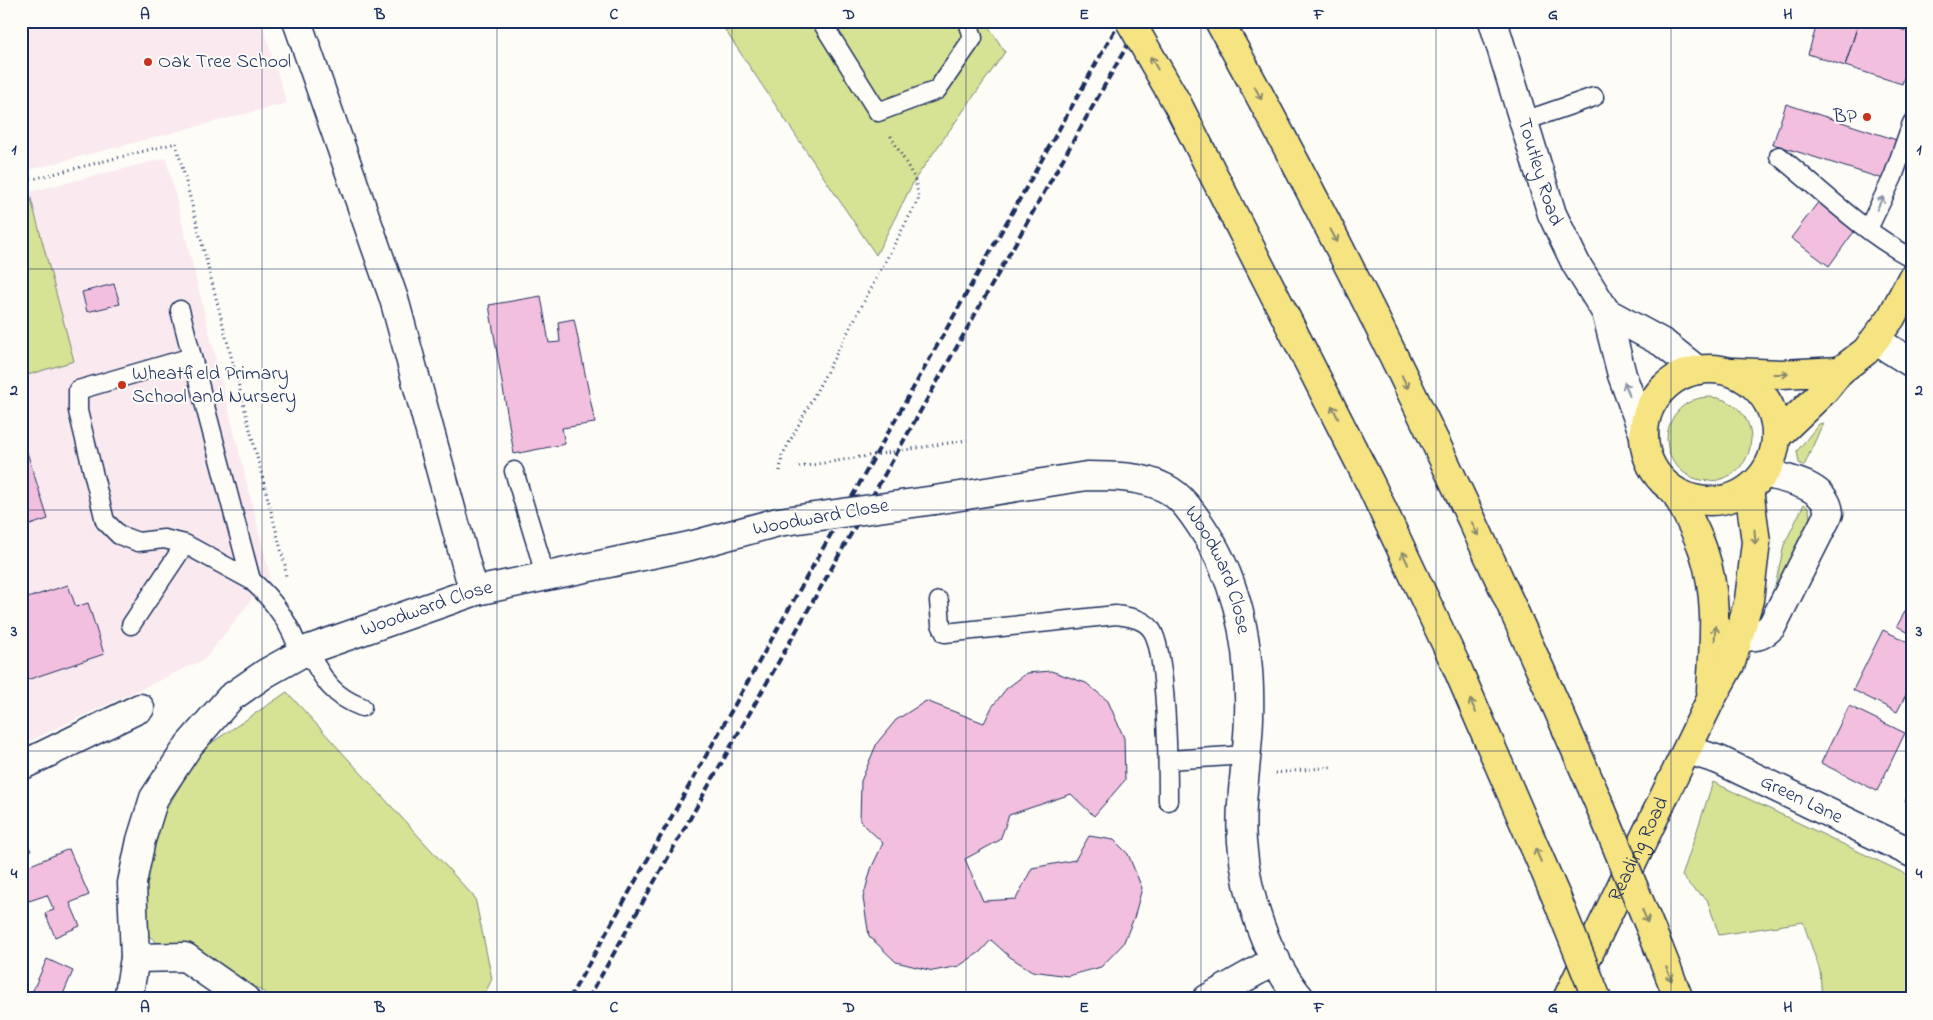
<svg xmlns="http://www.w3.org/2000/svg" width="1933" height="1020" font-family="'Indie Flower',sans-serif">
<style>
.built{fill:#faeaf0}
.green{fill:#d6e294;stroke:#788879}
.building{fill:#f2bfde;stroke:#1b2f5e}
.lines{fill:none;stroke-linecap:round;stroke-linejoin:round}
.service-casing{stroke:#1b2f5e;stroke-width:21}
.minor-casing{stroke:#1b2f5e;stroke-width:31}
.tertiary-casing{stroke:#1b2f5e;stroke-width:31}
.primary-casing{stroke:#1b2f5e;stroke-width:31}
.motorway-casing{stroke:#1b2f5e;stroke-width:31}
.path{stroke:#1b2f5e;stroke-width:3;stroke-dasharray:1 4;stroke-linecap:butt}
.service{stroke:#fdfcf7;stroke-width:18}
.minor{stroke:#fdfcf7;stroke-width:28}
.tertiary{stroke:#fdfcf7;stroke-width:28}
.primary{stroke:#f6e381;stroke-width:28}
.motorway{stroke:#f6e381;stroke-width:28}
.rail{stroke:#1b2f5e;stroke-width:4;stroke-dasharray:8 4;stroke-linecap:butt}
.tertiary-bridge-casing{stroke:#1b2f5e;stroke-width:31;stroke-linecap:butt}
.motorway-bridge-casing{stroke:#1b2f5e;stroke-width:31;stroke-linecap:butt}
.path-bridge{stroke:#1b2f5e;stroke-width:3;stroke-dasharray:1 4;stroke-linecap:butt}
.tertiary-bridge{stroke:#fdfcf7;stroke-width:28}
.motorway-bridge{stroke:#f6e381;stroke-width:28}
.oneway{stroke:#888970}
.oneway2{stroke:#8c96aa}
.grid{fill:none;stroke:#1b2f5e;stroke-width:1;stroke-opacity:0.55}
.poi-dot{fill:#c8321e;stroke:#fdfcf7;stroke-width:2}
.labels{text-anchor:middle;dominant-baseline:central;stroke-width:4;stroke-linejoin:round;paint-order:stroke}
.poi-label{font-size:20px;fill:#1b2f5e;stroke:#fdfcf7;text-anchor:start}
.street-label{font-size:20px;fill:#1b2f5e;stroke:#fdfcf7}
.neatline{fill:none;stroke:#1b2f5e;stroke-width:2}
.grid-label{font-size:16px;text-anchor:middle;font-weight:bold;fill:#1b2f5e}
</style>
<rect width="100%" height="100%" fill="#fdfcf7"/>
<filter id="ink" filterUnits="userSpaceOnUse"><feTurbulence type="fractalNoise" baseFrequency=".02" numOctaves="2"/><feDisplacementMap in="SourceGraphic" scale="10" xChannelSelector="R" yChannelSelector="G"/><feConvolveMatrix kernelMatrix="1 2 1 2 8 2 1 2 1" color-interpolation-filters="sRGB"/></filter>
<g filter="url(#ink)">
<path class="built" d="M21,21H261L287,103L21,172Z
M166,158L270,576L205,659L21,745V194Z"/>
<path class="green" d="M719,21H985L1005,52L915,179L876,255Z
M30,195L74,361L21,377V197Z
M1667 439a42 42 0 1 1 84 0a42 42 0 1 1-84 0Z
M1823,423L1804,466L1799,463L1797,451L1819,424Z
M1804,504L1809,509L1810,519L1772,600L1784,545Z
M287,692L475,898L492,979L482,999H275L187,946L159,944L138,927L155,829L201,750Z
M1713,782L1912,877V999H1822L1820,971L1803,922L1719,935L1707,899L1694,890L1682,876Z"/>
<path class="building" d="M1818,21H1859L1845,66L1808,54Z
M1859,21H1876L1912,33V54L1902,84L1845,66Z
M1786,104L1912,145L1899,184L1773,144Z
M1819,201L1856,229L1829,266L1791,238Z
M114,284L120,304L87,312L82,292Z
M541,296L549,343L560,342L558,322L574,319L595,423L562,428L565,444L514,454L489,305Z
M26,449L48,519L21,528V451Z
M68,585L76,607L88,603L104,654L21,682V600Z
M1912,599V635L1897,626Z
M1883,630L1912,644V683L1897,712L1853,690Z
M1051,671L1086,683L1108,701L1124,738L1125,780L1094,816L1071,794L1009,815L1000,840L965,859L983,901L1016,899L1032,868L1075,860L1089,836L1114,840L1128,854L1142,888L1134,918L1123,944L1101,967L1068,976L1032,971L1010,957L991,940L980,952L959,966L933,971L896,962L869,936L863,898L871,869L883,843L860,821L861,781L877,743L896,720L926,701L984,723L992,707L1006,689L1027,673Z
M1849,706L1905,733L1877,791L1821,763Z
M1912,789V805L1905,801Z
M21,831L31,851L21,855Z
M69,849L89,895L70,903L80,926L55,937L45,913L54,910L47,895L29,901L21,883V869Z
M47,959L73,971L61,999H29Z"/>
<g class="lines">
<defs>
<path id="service" d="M821,21L878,112L937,90L973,38L968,21
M1524,121L1594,97
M1779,156C1822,191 1863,232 1912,258
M1868,229L1893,177L1912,123
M180,310L192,357
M514,471L540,557L544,577
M251,580L185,544L164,539L138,542L119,535L105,521L78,411V390L192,357L251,580C274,600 290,623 300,653
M939,601L941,624L945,633L1116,615C1128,617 1143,618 1151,629C1167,649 1168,770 1168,801
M131,625L185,544
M307,650C323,678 330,695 362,707
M1168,760L1246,755"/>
<g id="minor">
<path d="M297,21L394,299L469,575L476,591"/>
<path d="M1875,340L1912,363"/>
<path d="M1739,636C1754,638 1761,637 1772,626L1829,513C1826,484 1787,480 1765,473"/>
<path id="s1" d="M1688,750L1719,760L1912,853"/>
<path d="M21,766L140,708"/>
<path d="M135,958L185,957L245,999"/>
<path d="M1207,999L1276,960"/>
</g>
<g id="tertiary">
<path id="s2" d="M1493,21L1552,214L1576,264L1606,312L1622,375L1644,435"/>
<path d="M1606,312L1663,343L1697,370"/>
<path id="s3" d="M935,500L1087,476C1112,476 1142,476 1165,488C1181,496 1191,511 1201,526C1239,582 1251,650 1249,717C1248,759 1239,800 1242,842C1246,895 1266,958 1301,999"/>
<path id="s4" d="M128,999L135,958L132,883L141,840L154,798L189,745L230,698L266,673L307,650L476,591L690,546L778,522"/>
</g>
<g id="primary">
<circle cx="1710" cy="435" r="66"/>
<path d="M1733,372L1782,374L1840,371"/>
<path d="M1777,436L1823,392L1840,371L1866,351L1891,318L1912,278"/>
<path d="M1675,491C1685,511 1696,530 1703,550C1719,597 1714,643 1711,690"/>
<path id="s5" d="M1567,999L1711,699L1731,663L1749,600L1756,542L1749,489"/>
</g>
<path id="motorway" d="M1219,21C1360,275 1485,539 1600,806
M1178,105L1371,485L1455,663L1557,899
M1659,949L1679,999"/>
</defs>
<use href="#service" class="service-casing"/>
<use href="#minor" class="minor-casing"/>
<use href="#tertiary" class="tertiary-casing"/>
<use href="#primary" class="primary-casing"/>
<use href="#motorway" class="motorway-casing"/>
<path class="path" d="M21,182L176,143L285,565L286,578
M780,471L782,456L919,198L915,179L889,133
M1275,773L1331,767"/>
<use href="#service" class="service"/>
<use href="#minor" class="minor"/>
<use href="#tertiary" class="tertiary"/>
<use href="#primary" class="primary"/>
<use href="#motorway" class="motorway"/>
<path class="rail" d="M569,999L1120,21
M588,999L1141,21"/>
<defs>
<path id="tertiary-bridge" d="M778,522L935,500"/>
<path id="motorway-bridge" d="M1130,21L1178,105
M1600,806L1659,949
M1557,899L1597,999"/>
</defs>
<use href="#tertiary-bridge" class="tertiary-bridge-casing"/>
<use href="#motorway-bridge" class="motorway-bridge-casing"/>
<path class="path-bridge" d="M799,467L967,440"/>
<use href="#tertiary-bridge" class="tertiary-bridge"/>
<use href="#motorway-bridge" class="motorway-bridge"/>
</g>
<defs><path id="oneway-shaft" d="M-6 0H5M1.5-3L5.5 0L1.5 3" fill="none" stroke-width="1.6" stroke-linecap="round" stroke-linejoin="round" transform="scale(1.25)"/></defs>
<g class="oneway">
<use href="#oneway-shaft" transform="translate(1154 63) rotate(-120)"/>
<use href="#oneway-shaft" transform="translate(1258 93) rotate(62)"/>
<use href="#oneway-shaft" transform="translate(1334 236) rotate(62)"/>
<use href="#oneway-shaft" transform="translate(1781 374)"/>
<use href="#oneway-shaft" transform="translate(1405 382) rotate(64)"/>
<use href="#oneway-shaft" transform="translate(1335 412) rotate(-116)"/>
<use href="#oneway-shaft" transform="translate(1475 529) rotate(65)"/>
<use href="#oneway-shaft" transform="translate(1755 537) rotate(86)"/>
<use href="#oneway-shaft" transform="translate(1405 558) rotate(-115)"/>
<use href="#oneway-shaft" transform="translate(1715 633) rotate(-87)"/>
<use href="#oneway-shaft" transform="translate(1473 706) rotate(-114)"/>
<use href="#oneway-shaft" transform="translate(1538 855) rotate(-113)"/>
<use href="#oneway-shaft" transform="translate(1645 916) rotate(68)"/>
<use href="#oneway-shaft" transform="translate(1669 974) rotate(69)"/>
</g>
<g class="oneway2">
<use href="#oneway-shaft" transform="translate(1880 203) rotate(-64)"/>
<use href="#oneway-shaft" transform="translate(1627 389) rotate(-110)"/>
</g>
</g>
<path class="grid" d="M262,21V999M497,21V999M732,21V999M966,21V999M1201,21V999M1436,21V999M1671,21V999M21,269H1912M21,510H1912M21,751H1912"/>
<g class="poi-dot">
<circle cx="148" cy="62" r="5"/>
<circle cx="1867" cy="117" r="5"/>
<circle cx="122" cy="385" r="5"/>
</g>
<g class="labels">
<g class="poi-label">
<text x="158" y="62">Oak Tree School</text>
<text x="1857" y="117" text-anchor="end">BP</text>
<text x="132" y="374">Wheatfield Primary<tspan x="132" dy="23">School and Nursery</tspan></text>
</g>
<g class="street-label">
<text stroke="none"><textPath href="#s2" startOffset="158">Toutley Road</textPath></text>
<text transform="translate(821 518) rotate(-10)">Woodward Close</text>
<text stroke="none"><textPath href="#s3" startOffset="334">Woodward Close</textPath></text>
<text stroke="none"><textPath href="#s4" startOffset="548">Woodward Close</textPath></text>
<text stroke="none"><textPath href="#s1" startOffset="124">Green Lane</textPath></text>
<text stroke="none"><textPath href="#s5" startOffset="166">Reading Road</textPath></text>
</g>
</g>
<rect width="1933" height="1020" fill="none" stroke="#fdfcf7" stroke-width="55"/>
<rect x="28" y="28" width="1878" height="964" class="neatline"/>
<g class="grid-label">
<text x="145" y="19">A</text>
<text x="380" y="19">B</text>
<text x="614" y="19">C</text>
<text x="849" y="19">D</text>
<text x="1084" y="19">E</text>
<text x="1319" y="19">F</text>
<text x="1553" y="19">G</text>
<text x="1788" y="19">H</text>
<text x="14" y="154">1</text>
<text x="1919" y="154">1</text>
<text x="14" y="395">2</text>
<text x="1919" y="395">2</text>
<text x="14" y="636">3</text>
<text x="1919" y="636">3</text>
<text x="14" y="878">4</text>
<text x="1919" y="878">4</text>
<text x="145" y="1012">A</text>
<text x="380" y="1012">B</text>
<text x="614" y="1012">C</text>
<text x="849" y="1012">D</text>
<text x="1084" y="1012">E</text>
<text x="1319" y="1012">F</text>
<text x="1553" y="1012">G</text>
<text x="1788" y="1012">H</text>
</g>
</svg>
